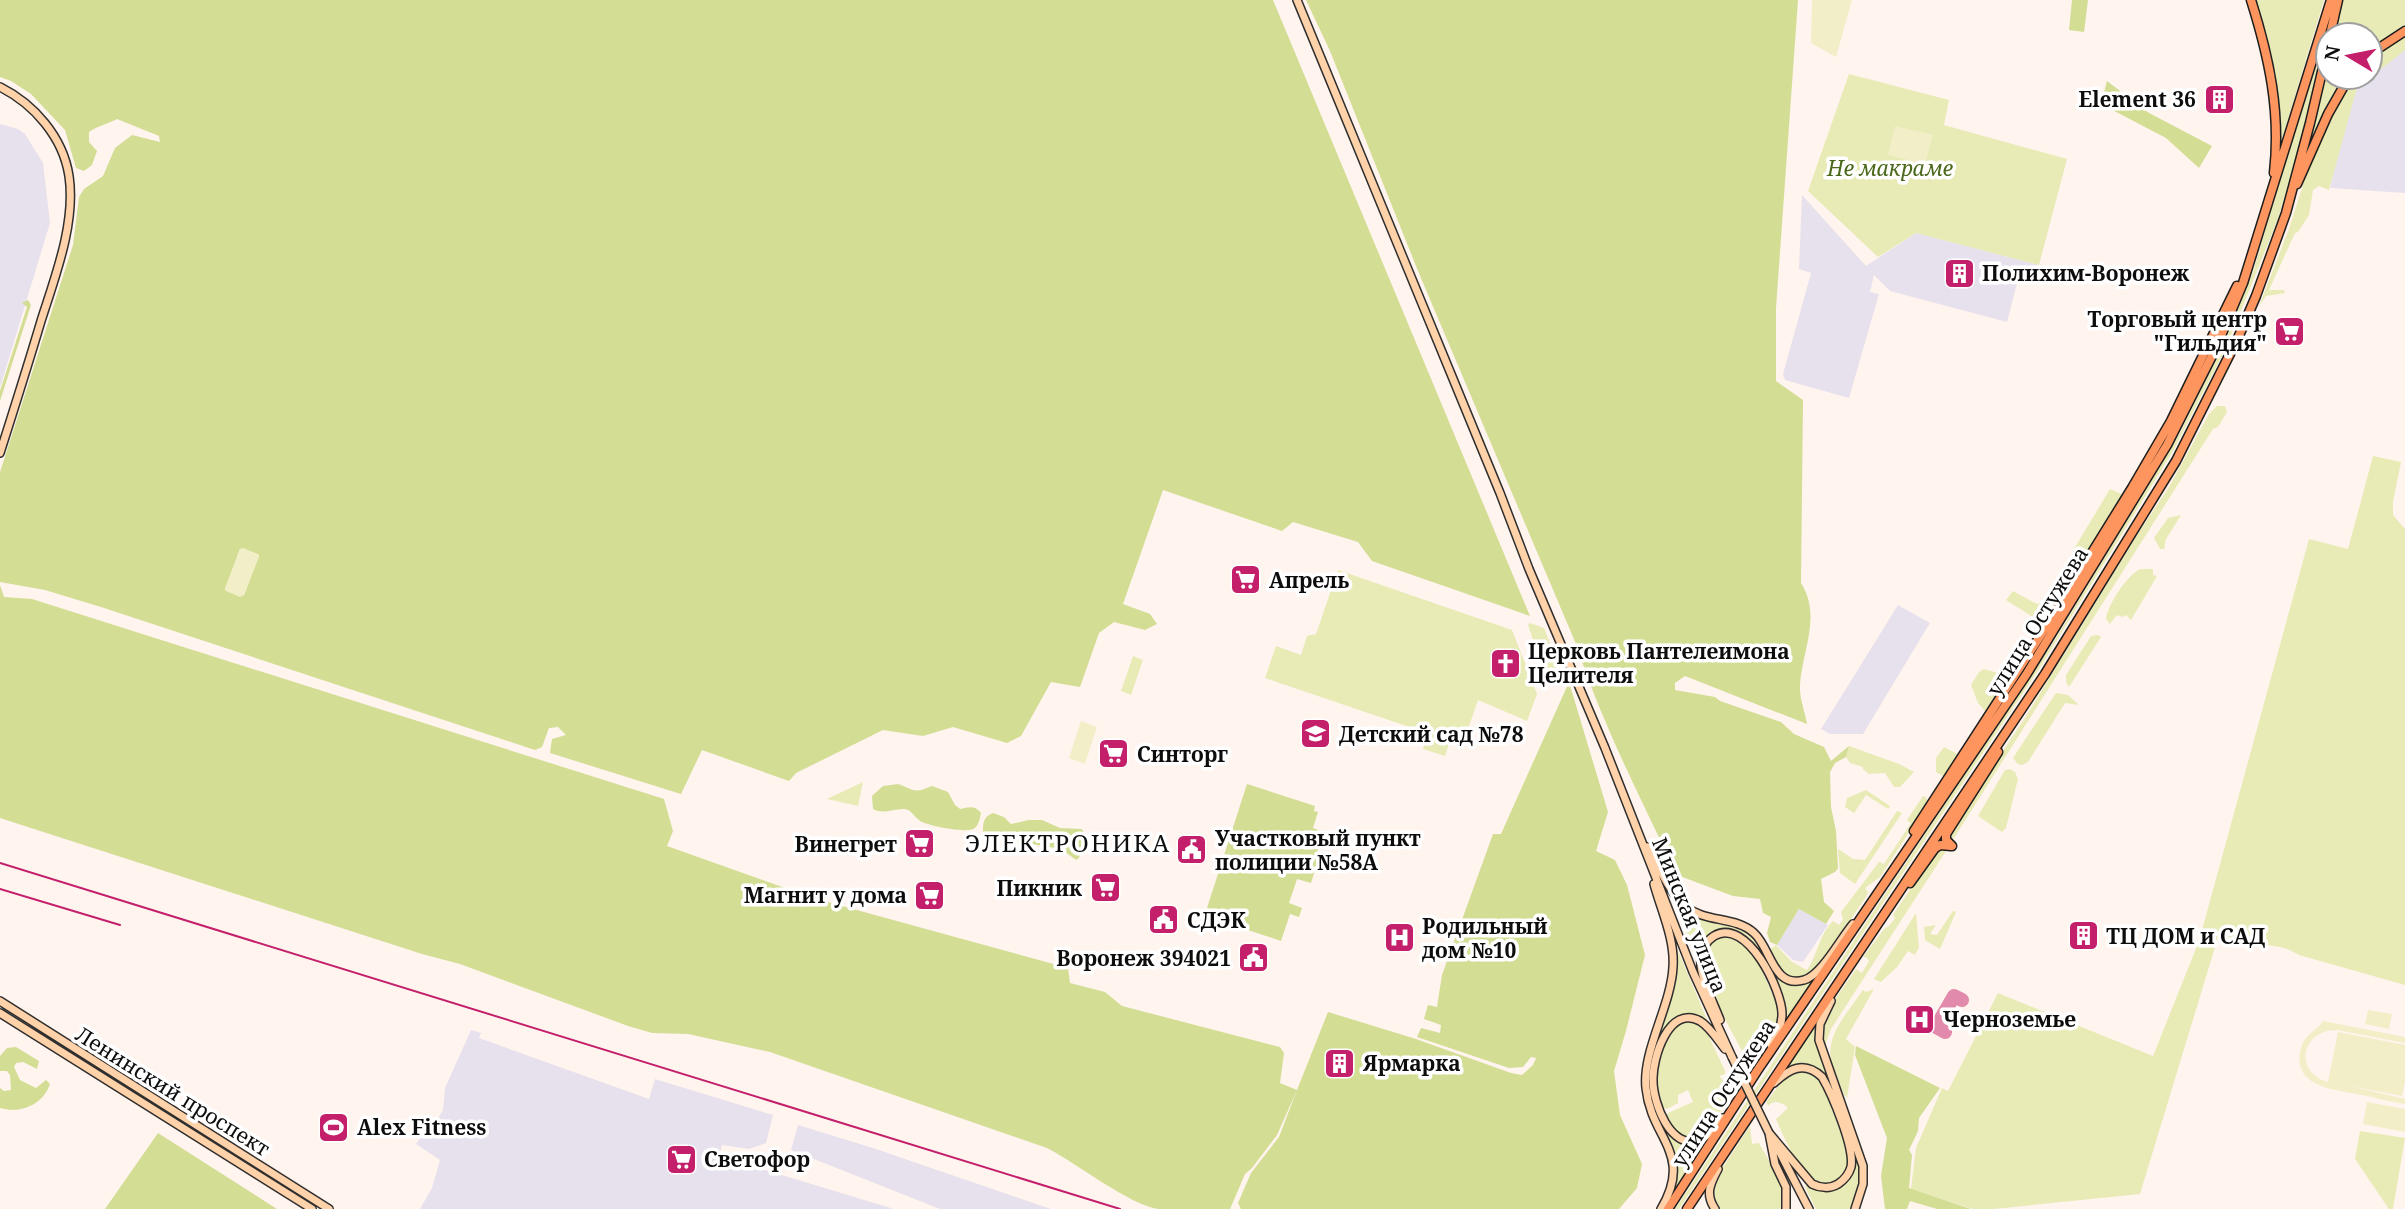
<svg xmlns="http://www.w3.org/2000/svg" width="2405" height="1209" font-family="'Noto Serif',serif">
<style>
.industrial{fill:#e7e1ed}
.green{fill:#e8ebb6}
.forest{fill:#d3dd94;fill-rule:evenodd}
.pitch{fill:#f2efc8}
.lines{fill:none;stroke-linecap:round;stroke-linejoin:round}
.taxiway{stroke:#e28aac;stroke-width:14}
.secondary-casing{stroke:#2f2f2f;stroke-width:10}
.primary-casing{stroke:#1e1e1e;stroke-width:11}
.secondary{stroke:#ffd2a9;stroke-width:7}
.primary{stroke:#fe955f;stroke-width:8}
.rail{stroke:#c41f6b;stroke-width:2}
.secondary-bridge-casing{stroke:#2f2f2f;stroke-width:10;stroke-linecap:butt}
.secondary-bridge{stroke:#ffd2a9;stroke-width:7}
.labels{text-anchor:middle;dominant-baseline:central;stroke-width:7;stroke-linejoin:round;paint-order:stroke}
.poi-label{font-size:21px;font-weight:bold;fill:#0d0d0d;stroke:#fff;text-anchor:start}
.park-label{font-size:21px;font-style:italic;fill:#4b681b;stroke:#fff}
.street-label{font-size:21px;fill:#0d0d0d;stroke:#fff}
.quarter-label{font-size:24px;letter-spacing:2px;fill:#0d0d0d;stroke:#fff}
</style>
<rect width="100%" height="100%" fill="#fff4ee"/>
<path class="industrial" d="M2405,50V193L2330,188L2345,125L2357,88Z
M0,124L18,129L25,134L43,163L50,223L0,388Z
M1802,195L1866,266L1916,233L2039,265L2034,284L2018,280L2007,322L1890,291L1874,275L1870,292L1879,294L1849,398L1785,380L1783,374L1811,273L1799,269Z
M1898,605L1930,623L1863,734H1830L1821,729Z
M1799,909L1828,925L1803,962L1793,960L1777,945Z
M471,1030L481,1033L479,1038L649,1099L655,1079L773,1115L766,1143L749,1149L722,1145L719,1156L894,1209H420L432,1188L440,1160L416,1144L421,1137L425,1139L443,1110L445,1088Z
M798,1125L873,1148L1051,1209H940L791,1150Z"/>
<path class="green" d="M2254,0H2324L2280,146C2282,96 2269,48 2254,0Z
M2343,0H2405V27L2370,49V35H2335Z
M2405,36V50L2357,88L2329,190L2319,186L2313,190L2309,215L2298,232L2295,233L2269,290H2284L2285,293L2266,296L2259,306L2289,229L2307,172L2347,85L2353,77H2370V58Z
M2324,42L2304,131L2278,219L2225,350L2173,451L2041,666L1679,1209H1675L2056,638L2180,433L2227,336L2254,269L2308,84Z
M2328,66V77H2344L2307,154Z
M1849,74L1949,100L1944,125L2067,159L2039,265L1916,233L1878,257L1808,191Z
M2217,406H2225L2227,412L2218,427L2213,429L1954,838L1949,840V832L2025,718L2135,538L2169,487L2209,414Z
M2373,456L2401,462L2393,502V515L2405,529V985L2299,955C2280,944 2273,947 2254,943C2242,941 2231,937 2219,934L2140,1194L1994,1209H1973L1911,1189L1916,1148L1942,1088L1948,1091L1998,993L2153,1056L2199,941L2309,539L2348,549Z
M2110,489L2122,494L2123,498L2084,557L2074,549Z
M2181,515L2166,539L2164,549H2160L2154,538L2168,518Z
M2069,559L2080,568L2047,621H2039L2006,600L2013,591L2037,604L2041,603Z
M2141,569H2153V575L2157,576L2131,620L2126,615L2122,617L2117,615L2110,624L2106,619C2107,606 2128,573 2141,569Z
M1338,570L1512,630L1537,694L1527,721L1478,700L1466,735L1453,731L1445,756L1423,749L1427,733L1265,678L1276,646L1301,655L1307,636L1316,634Z
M1530,623L1544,628L1558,663L1548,684L1528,625Z
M2098,635L2101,637L2069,687L2066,682V675L2091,636Z
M1133,656L1143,660L1131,695L1121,691Z
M1984,669L2008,676L2009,681L1990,709L1985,711L1978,703L1971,685L1979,672Z
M2056,693L2068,695L2079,705L2065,703L2028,762L2022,765L2018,764L2013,758Z
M1849,746L1899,764L1914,772L1900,787H1894L1885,773L1869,774L1863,769V767L1850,763L1846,757Z
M1944,747L1956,753L1958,757L1946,775L1943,776L1936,772V758Z
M2010,769L2015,772L2018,779L2006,828L2002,832L1978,816L2005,770Z
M863,782L858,806L827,799Z
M1866,790L1890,806L1888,809L1866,795L1854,813L1845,807L1847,798Z
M1923,796L1926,797L1928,803L1880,877L1865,888L1868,892L1866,897L1819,966C1794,991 1782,974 1769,950L1776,945L1792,962L1807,970C1818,954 1819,935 1833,921L1839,925L1843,920L1841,912L1879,862L1884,864L1911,823L1907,820Z
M1897,811L1902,813L1855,884L1840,873L1838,849L1853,859L1865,860Z
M1944,848L1946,851L1831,1029L1824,1048C1817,1018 1840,993 1856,969L1862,973L1869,961L1866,957H1863L1885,928L1889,926L1895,918L1893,915L1936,851Z
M1671,893C1678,900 1686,910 1695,916C1711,926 1736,921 1751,934C1766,947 1766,973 1785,982C1796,987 1806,983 1816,978L1784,1025C1789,997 1739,892 1708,941C1702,949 1697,955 1698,966Z
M1953,911L1956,912L1940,949L1925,940L1924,927L1936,925L1930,934L1937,935Z
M1916,913L1919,947L1915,955L1908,951L1897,967L1881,982L1874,979Z
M1729,936L1743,942L1756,957L1778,1007L1780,1017L1775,1032L1710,1127C1692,1147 1677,1138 1666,1117L1668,1113L1693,1102L1688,1090L1678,1095V1103L1667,1109L1662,1107L1657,1090L1656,1072L1666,1038L1672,1027L1686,1020L1699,1025L1707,1032L1725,1071V1074L1719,1076L1729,1086H1735L1756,1055V1042L1742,1051C1730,1027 1674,939 1729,936Z
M1675,944L1709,1024C1700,1021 1688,1012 1678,1016C1656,1024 1646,1082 1653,1101C1658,1117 1677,1132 1688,1144H1702L1709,1138L1673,1193C1688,1152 1648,1123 1648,1086C1648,1060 1661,1038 1666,1013C1671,991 1672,967 1675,944Z
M1874,989L1846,1039L1855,1047L1847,1098C1840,1091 1838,1084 1834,1074C1822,1039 1841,1022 1860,994L1863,990L1866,992Z
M1818,1019L1816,1036L1819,1051L1857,1156L1861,1174L1852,1209H1816L1805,1187L1806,1185L1823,1191L1836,1189L1846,1182L1854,1167L1853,1149L1830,1085L1810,1066L1796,1064L1784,1070Z
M1805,1070L1817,1077L1823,1085L1848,1153C1849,1166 1847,1173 1837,1181C1809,1202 1784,1137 1776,1119L1788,1108C1782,1102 1774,1099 1768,1106L1766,1102L1788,1074Z
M1750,1126L1752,1144L1759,1143C1769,1162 1789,1187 1781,1209H1719L1714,1203L1713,1182Z
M2360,1131L2405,1138L2393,1209H2389L2355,1159Z"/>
<path class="forest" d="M0,0H1273L1530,616L1372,561L1358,542L1293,522L1282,531L1163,490L1123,604L1150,614L1157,624L1145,630L1114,622L1099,633L1080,687L1051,682L1021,736L1007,743L953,727L923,736L883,730L796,773L789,781L702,750L681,794L550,753L552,739L566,735L558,727L549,728L542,747L535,750L101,607L45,590L0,582V472L73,245L79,197L84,189L103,176L115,148L132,135L160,142L159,136L117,119C108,124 97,126 89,132V142L97,151L92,165L84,171L76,168L65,130L31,94L11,81L0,77ZM240,549L259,555L244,595L225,590Z
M1306,0H1798L1776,308V381L1803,400L1801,583C1822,616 1802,651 1800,685C1799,697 1805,712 1807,724L1685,676L1675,683V690L1715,697L1720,701L1781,722L1794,734L1824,747L1831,761L1849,746L1846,757L1835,763L1830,772L1831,807L1836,831L1838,868L1835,872L1821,879L1824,902L1834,911L1826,924L1799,909L1777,945L1770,942L1767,933L1771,917L1763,913L1760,899L1733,896L1677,875C1641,799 1602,724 1576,644L1418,271L1330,51Z
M2072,0H2088L2084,32L2069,30Z
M2107,81L2149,113L2212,146L2199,168L2166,138L2101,104Z
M28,300L31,305L0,401V391L27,307L22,303Z
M0,585L4,597L32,599L664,799L673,831L667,846L813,898L1068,968L1070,983L1105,992L1122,1006L1280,1047L1284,1053L1280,1083L1297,1090L1328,1012L1416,1039L1511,1073L1522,1075L1533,1065L1536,1058L1531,1057L1523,1067L1509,1068L1417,1037L1421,1028L1440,1033L1441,1025L1424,1019L1428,1005L1437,1007L1442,975L1493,834H1501L1569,682L1608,812L1596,851L1615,860L1627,885L1645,955L1626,1031L1614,1071L1620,1115L1642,1164L1637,1188L1619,1209H1241L1238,1203L1251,1173L1279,1137L1297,1090L1277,1135L1252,1168L1245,1174L1230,1209C1206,1209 1181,1209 1158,1209C1130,1205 1076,1163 1047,1148L770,1052L688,1034L652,1033L628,1026L460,964L422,954L0,818Z
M898,784C915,790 913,794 932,786L948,792L955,805L960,809C969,807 975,805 981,813C980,818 979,824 975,828C967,834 931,826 922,822C915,819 912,810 905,809C893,808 884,815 873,809L872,796L883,786Z
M1247,784L1315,806L1314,811L1318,812L1313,828L1324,832L1317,853L1320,854L1311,883L1297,879L1289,903L1302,908L1299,917L1290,914L1281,941L1230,924L1232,916L1207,908Z
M993,813L1004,817L1011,824L1029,820H1042L1060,828L1082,829L1084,834L1079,858L1076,860L1061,849L1015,841L1005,836L989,839L983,836C983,825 982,817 993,813Z
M1856,1046L1940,1088L1919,1118L1918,1131L1909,1150L1912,1155L1909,1188L1971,1209H1937L1910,1201L1907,1209H1885L1881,1176L1887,1138L1855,1055Z
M16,1047L39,1061L37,1069L23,1062L16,1063L14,1067L20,1080L36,1088L46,1080L50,1084C43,1105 20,1114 0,1108V1088L4,1091L11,1090L10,1075L7,1071H0V1056L7,1048Z
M158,1133L277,1209H105Z"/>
<path class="pitch" d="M1812,0H1852L1836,57L1811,43Z
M1895,126L1933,135L1925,164L1888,155Z
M243,548L258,554L259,557L244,595L240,597L226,591L225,588L240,549Z
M1081,721L1097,727L1085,764L1069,758Z
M2368,1010L2392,1014L2389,1029L2365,1024Z
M2323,1021L2405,1037V1043L2337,1030C2300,1030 2294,1073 2328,1082L2338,1032L2405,1045V1082L2402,1096L2350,1086L2405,1099V1104C2389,1102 2373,1097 2357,1094C2329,1089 2289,1085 2302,1045C2306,1033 2318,1030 2323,1021Z
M2367,1102L2405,1109V1132L2363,1124Z"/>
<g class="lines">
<path class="taxiway" d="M1945,1032L1936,1027L1954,996L1962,1000"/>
<defs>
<path id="secondary" d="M1297,0L1500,493L1529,569L1605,748L1693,972L1732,1057
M0,87C34,104 63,137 69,176C76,223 55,277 41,321C28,365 14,409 0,453
M1647,847C1659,866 1669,892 1685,906C1705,923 1736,916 1754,933C1771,948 1773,989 1804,980C1821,976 1841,938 1853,924
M1654,884C1661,910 1675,939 1673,967C1671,1006 1642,1051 1646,1088C1651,1139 1694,1153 1661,1209
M0,1001L329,1209
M1831,1001L1820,1024L1819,1040L1863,1166V1184L1855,1209
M0,1013L312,1209
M1720,1020C1714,1004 1699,975 1701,959C1701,950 1706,941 1714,936C1747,916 1783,992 1782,1015C1782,1026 1776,1036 1771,1045
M1723,1118C1716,1126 1709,1136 1700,1140C1670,1151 1653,1102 1653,1081C1652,1058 1669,1004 1700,1021C1710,1027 1718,1040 1725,1049
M1769,1133L1812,1184C1820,1188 1830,1189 1838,1184C1844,1180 1849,1174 1851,1167C1855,1148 1832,1094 1822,1077C1804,1060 1789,1069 1774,1083
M1769,1133L1775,1164L1786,1187V1209
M1776,1145L1809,1209
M1715,1209C1705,1194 1710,1184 1718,1169"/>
<path id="primary" d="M2251,0C2269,57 2281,112 2274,173
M2330,35L2338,0
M2370,54L2405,31
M2297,184L2328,114L2349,77
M1914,831L2046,627L2132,488L2171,421L2237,286
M1952,846L1946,840V834L1998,752
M1910,883L1935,848L1940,845L1951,846
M1668,1209L1757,1071L2026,675L2167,445L2215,350L2243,283L2331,0
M1687,1209L2045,674L2176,461L2238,338L2256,296L2286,213L2310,123L2328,46"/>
</defs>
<use href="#secondary" class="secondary-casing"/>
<use href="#primary" class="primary-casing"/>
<use href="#secondary" class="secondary"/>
<use href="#primary" class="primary"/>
<path class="rail" d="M0,863L1120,1209
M0,889L120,925"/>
<defs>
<path id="secondary-bridge" d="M1732,1057L1769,1133"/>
</defs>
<use href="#secondary-bridge" class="secondary-bridge-casing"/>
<use href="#secondary-bridge" class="secondary-bridge"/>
</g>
<defs>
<symbol id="building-square" viewBox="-11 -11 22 22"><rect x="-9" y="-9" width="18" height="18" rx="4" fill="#c41f6b" stroke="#fff"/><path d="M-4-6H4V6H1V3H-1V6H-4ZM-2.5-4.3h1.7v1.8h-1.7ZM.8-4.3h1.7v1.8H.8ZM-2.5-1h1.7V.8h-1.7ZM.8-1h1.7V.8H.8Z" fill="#fff"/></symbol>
<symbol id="supermarket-square" viewBox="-11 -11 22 22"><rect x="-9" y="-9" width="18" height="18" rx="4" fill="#c41f6b" stroke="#fff"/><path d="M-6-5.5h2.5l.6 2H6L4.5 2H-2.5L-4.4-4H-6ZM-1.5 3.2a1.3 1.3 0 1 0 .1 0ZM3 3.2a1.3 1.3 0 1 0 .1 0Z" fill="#fff"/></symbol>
<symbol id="church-square" viewBox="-11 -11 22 22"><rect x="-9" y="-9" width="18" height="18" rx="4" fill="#c41f6b" stroke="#fff"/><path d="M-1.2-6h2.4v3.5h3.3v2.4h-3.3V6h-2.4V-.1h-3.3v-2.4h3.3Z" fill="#fff"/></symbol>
<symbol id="school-square" viewBox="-11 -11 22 22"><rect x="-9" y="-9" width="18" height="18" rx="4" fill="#c41f6b" stroke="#fff"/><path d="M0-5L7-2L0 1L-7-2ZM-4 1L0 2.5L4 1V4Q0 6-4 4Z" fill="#fff"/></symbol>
<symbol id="civic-square" viewBox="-11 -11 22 22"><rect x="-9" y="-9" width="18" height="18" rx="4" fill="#c41f6b" stroke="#fff"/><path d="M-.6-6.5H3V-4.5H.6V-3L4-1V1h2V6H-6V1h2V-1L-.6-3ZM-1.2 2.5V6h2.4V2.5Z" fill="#fff"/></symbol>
<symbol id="hospital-square" viewBox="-11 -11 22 22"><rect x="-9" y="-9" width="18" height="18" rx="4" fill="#c41f6b" stroke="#fff"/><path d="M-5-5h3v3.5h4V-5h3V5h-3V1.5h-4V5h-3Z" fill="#fff"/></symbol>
<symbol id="stadium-square" viewBox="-11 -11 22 22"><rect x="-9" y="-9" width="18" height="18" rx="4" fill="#c41f6b" stroke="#fff"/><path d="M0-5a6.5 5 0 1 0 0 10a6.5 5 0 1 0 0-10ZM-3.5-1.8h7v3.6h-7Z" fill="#fff"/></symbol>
</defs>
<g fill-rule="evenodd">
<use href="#building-square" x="2202" y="82" width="35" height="35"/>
<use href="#building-square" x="1942" y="256" width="35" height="35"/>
<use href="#supermarket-square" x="2272" y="314" width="35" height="35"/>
<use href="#supermarket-square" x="1228" y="562" width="35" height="35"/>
<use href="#church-square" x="1488" y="646" width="35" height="35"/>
<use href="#school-square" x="1298" y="716" width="35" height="35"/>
<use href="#supermarket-square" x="1096" y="736" width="35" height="35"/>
<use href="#supermarket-square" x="902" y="826" width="35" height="35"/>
<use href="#civic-square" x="1174" y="832" width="35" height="35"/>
<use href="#supermarket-square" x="1088" y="870" width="35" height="35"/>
<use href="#supermarket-square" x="912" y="878" width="35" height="35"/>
<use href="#civic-square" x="1146" y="902" width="35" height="35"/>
<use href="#building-square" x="2066" y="918" width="35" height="35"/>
<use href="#hospital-square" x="1382" y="920" width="35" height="35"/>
<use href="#civic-square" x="1236" y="940" width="35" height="35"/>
<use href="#hospital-square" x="1902" y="1002" width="35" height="35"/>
<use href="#building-square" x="1322" y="1046" width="35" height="35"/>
<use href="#stadium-square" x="316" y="1110" width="35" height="35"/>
<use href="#supermarket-square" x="664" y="1142" width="35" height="35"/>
</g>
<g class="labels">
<g class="poi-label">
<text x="2196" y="99" text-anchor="end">Element 36</text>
<text x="1982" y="273">Полихим-Воронеж</text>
<text x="2267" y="319" text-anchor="end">Торговый центр<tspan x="2267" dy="24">"Гильдия"</tspan></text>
<text x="1269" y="580">Апрель</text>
<text x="1528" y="651">Церковь Пантелеимона<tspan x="1528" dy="24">Целителя</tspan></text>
<text x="1339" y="734">Детский сад №78</text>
<text x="1137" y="754">Синторг</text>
<text x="1215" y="838">Участковый пункт<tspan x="1215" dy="24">полиции №58А</tspan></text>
<text x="897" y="844" text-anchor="end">Винегрет</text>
<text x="1082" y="888" text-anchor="end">Пикник</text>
<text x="907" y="895" text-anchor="end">Магнит у дома</text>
<text x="1187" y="920">СДЭК</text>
<text x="1422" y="926">Родильный<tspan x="1422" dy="24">дом №10</tspan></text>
<text x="2106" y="936">ТЦ ДОМ и САД</text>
<text x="1231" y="958" text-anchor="end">Воронеж 394021</text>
<text x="1943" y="1019">Черноземье</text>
<text x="1363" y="1063">Ярмарка</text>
<text x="357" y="1127">Alex Fitness</text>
<text x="704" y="1159">Светофор</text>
</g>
<g class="park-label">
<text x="1890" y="168">Не макраме</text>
</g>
<g class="street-label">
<text transform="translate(2037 621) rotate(-58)">улица Остужева</text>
<text transform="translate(1690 915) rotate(68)">Минская улица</text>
<text transform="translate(173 1091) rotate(32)">Ленинский проспект</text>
<text transform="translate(1723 1093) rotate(-57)">улица Остужева</text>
</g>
<g class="quarter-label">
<text x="1068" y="842">ЭЛЕКТРОНИКА</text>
</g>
</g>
<g transform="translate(2349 56) rotate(280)"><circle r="33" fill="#ffffff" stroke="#9e9e9e" stroke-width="2"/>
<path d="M0-5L12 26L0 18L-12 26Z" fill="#c41f6b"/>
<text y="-10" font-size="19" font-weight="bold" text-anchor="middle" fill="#0d0d0d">N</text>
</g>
</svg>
